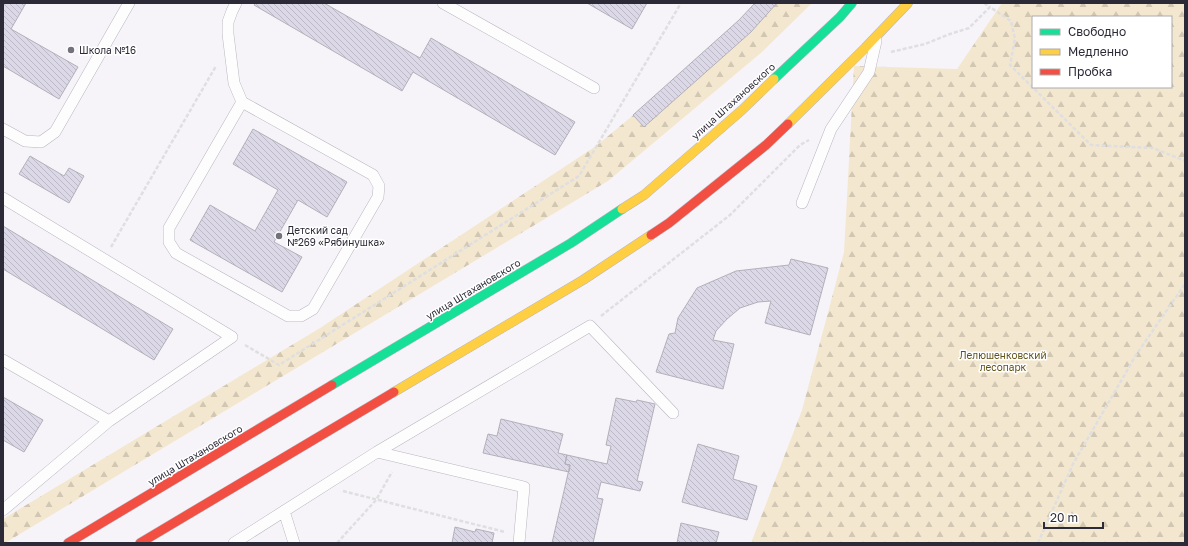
<svg xmlns="http://www.w3.org/2000/svg" width="1188" height="546" font-family="'Golos Text',sans-serif">
<style>
.forest{fill:url(#forest-firs);fill-rule:evenodd}
.building{fill:url(#building-back-hatch);stroke:#b2b0b8}
.lines{fill:none;stroke-linecap:round;stroke-linejoin:round}
.lane-casing{stroke:#b9b6bf;stroke-width:12}
.fast-casing{stroke:#b9b6bf;stroke-width:10}
.slow-casing{stroke:#b9b6bf;stroke-width:10}
.jam-casing{stroke:#b9b6bf;stroke-width:10}
.path{stroke:#dfdee0;stroke-width:2.5;stroke-dasharray:4 2;stroke-linecap:butt}
.lane{stroke:#fefdfe;stroke-width:11}
.fast{stroke:#16e098;stroke-width:9}
.slow{stroke:#ffcf43;stroke-width:9}
.jam{stroke:#f24e42;stroke-width:9}
.poi-dot{fill:#73717b;stroke:#fff;stroke-width:1.5}
.labels{text-anchor:middle;dominant-baseline:central;stroke-width:3;stroke-linejoin:round;paint-order:stroke}
.poi-label{font-size:10px;fill:#2d2a37;stroke:#fff;text-anchor:start}
.street-label{font-size:10px;fill:#2d2a37;stroke:#fff}
.park-label{font-size:10px;fill:#645319;stroke:#fff}
</style>
<defs>
<pattern id="forest-firs" width="22" height="20" patternUnits="userSpaceOnUse"><rect width="22" height="20" fill="#f3e8cf"/><path d="M5 1l3.5 6h-7zM16 11l3.5 6h-7z" fill="#d1c7b2"/></pattern>
<pattern id="building-back-hatch" width="6" height="6" patternUnits="userSpaceOnUse"><rect width="6" height="6" fill="#dcd8e8"/><path d="M-1 5l2 2M0 0l6 6M5-1l2 2" fill="none" stroke="#bdbac8"/></pattern>
</defs>
<rect width="100%" height="100%" fill="#f6f4f9"/>
<path class="forest" d="M767,3H812L762,52L608,181L5,543H3V519L320,328L596,146L764,7Z
M1002,3H1185V543H751L802,410L844,252L854,66L957,69ZM1033,17H1171V87H1033Z"/>
<path class="building" d="M3,3H26L11,29L78,67L59,99L3,66Z
M256,3H324L420,58L431,38L575,122L555,155L413,72L402,91L254,5Z
M587,3H647L632,29Z
M755,3H777L751,32L644,127L633,115L739,20Z
M253,129L347,182L327,217L298,200L274,242L302,257L282,292L190,240L210,205L255,231L278,190L233,164Z
M30,156L64,176L69,168L84,176L69,203L19,174Z
M3,226L173,329L154,360L3,269Z
M791,259L828,268L810,335L765,323L771,301L758,302L740,308L727,319L716,331L713,340L734,344L723,389L656,372L669,334L675,333L678,318L697,288L736,271L789,265Z
M3,397L43,420L24,452L3,440Z
M616,398L636,402L637,400L655,404L637,481L643,482L640,491L601,482L597,498L603,499L593,543H552L570,465L565,464L567,455L607,464L611,446L606,445Z
M501,419L563,434L558,453L567,455L565,464L570,465L569,472L483,453L488,434L497,436Z
M698,444L739,456L733,479L757,486L747,520L682,502Z
M681,523L719,532L716,543H677Z
M455,527L475,532L476,529L494,533L492,543H452Z"/>
<g class="lines">
<defs>
<path id="lane" d="M236,3L232,11L228,22V34L234,83L242,102L373,175L379,186L378,197L313,309L301,316H288L176,253L169,242V228L242,102
M443,3L594,88
M3,129L25,141L41,142L55,132L129,3
M3,198L232,337L109,421L3,510
M802,203L831,129L869,72L876,41
M3,360L109,421
M377,452L524,487L519,543
M284,511L294,543
M234,543L377,452L590,326L673,413"/>
<path id="fast" d="M774,79L840,17L852,3
M332,385L571,243L622,209"/>
<path id="slow" d="M788,124L865,48L908,3
M622,209L644,195L742,110L774,79
M394,392L583,280L651,235"/>
<path id="jam" d="M651,235L669,223L766,145L788,124
M68,543L332,385
M140,543L394,392"/>
</defs>
<use href="#lane" class="lane-casing"/>
<use href="#fast" class="fast-casing"/>
<use href="#slow" class="slow-casing"/>
<use href="#jam" class="jam-casing"/>
<path class="path" d="M984,3L990,7
M891,52L925,44L950,34L969,28L990,7L1011,21L1015,39L1010,65L1091,145L1153,148L1185,161
M111,247L216,66
M601,316L730,215L800,145L809,140
M245,345L279,365L579,176L681,3
M343,491L505,532
M337,543L376,500L392,472
M1038,543L1073,464L1136,355L1185,284"/>
<use href="#lane" class="lane"/>
<use href="#fast" class="fast"/>
<use href="#slow" class="slow"/>
<use href="#jam" class="jam"/>
</g>
<g class="poi-dot">
<circle cx="71" cy="50" r="4"/>
<circle cx="279" cy="236" r="4"/>
</g>
<g class="labels">
<g class="poi-label">
<text x="79" y="50">Школа №16</text>
<text x="287" y="230">Детский сад<tspan x="287" dy="12">№269 «Рябинушка»</tspan></text>
</g>
<g class="street-label">
<text transform="translate(733 101) rotate(-42)">улица Штахановского</text>
<text transform="translate(473 289) rotate(-31)">улица Штахановского</text>
<text transform="translate(195 455) rotate(-31)">улица Штахановского</text>
</g>
<g class="park-label">
<text x="1003" y="355">Лелюшенковский<tspan x="1003" dy="12">лесопарк</tspan></text>
</g>
</g>
<rect width="1188" height="546" fill="none" stroke="#2d2a37" stroke-width="8"/>
<rect x="1032" y="16" width="140" height="72" fill="#ffffff" stroke="#abaaaf"/>
<rect x="1040" y="29" width="20" height="6" fill="#16e098" stroke="#abaaaf"/>
<text x="1068" y="36" font-size="12" fill="#2d2a37">Свободно</text>
<rect x="1040" y="49" width="20" height="6" fill="#ffcf43" stroke="#abaaaf"/>
<text x="1068" y="56" font-size="12" fill="#2d2a37">Медленно</text>
<rect x="1040" y="69" width="20" height="6" fill="#f24e42" stroke="#abaaaf"/>
<text x="1068" y="76" font-size="12" fill="#2d2a37">Пробка</text>
<path d="M1044 522v6h59v-6" fill="none" stroke="#2d2a37" stroke-width="2"/>
<text x="1050" y="522" font-size="12" fill="#2d2a37" stroke="#ffffff" stroke-width="3" paint-order="stroke">20 m</text>
</svg>
